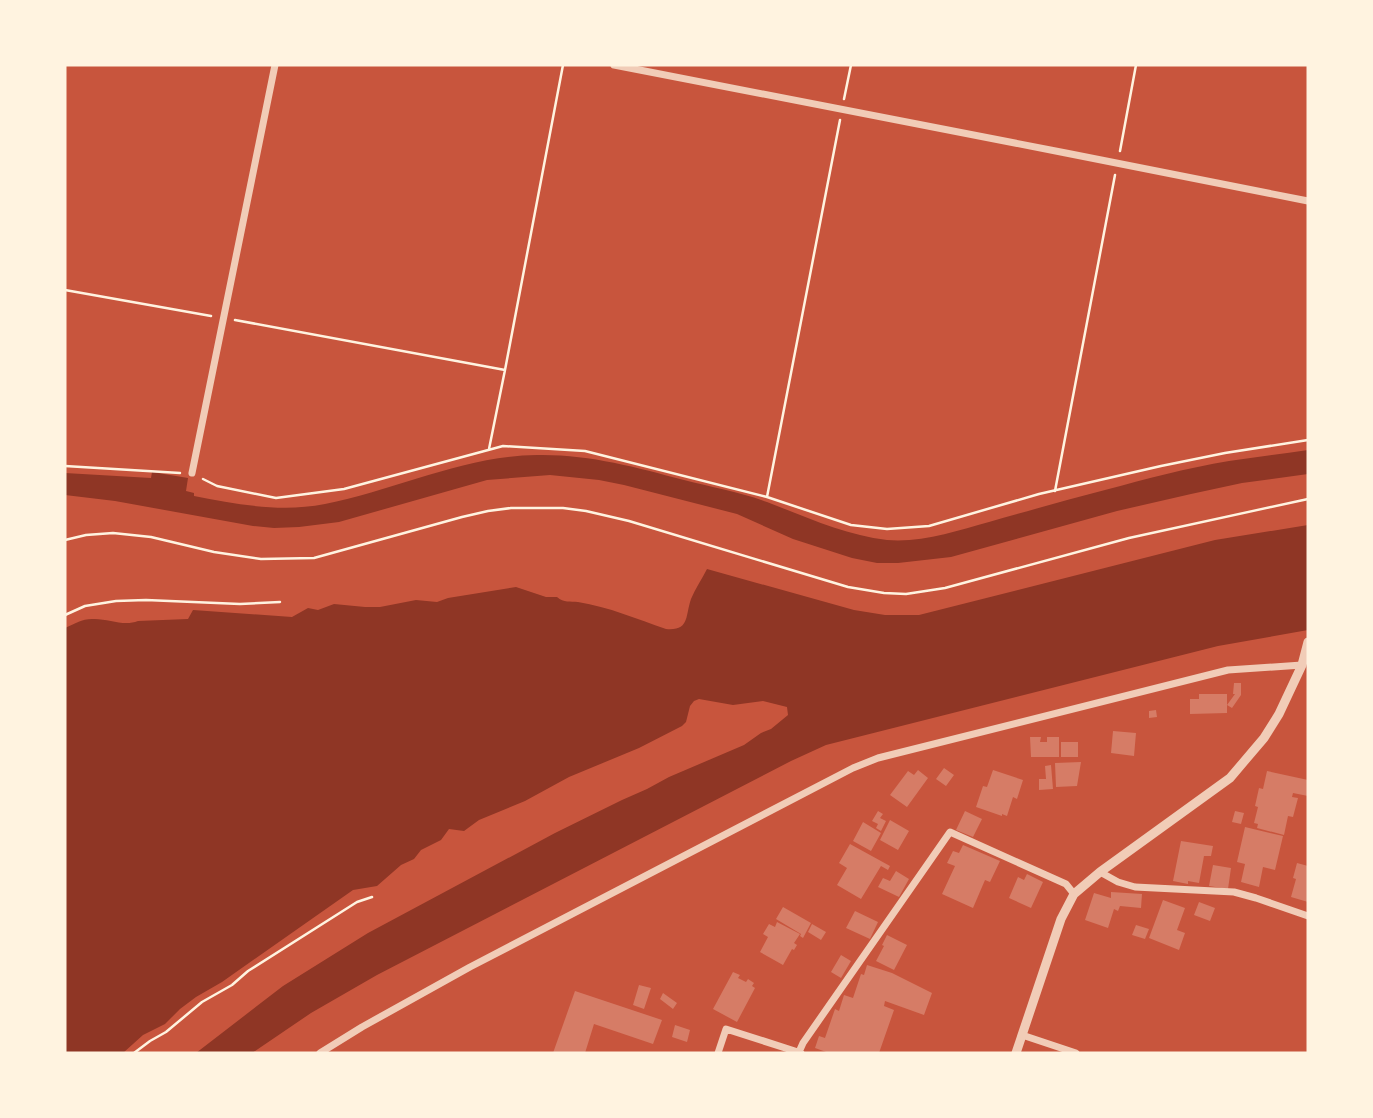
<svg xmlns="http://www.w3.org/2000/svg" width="1373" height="1118" font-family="Arial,sans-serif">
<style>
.water{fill:#8f3625}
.building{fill:#d67c66}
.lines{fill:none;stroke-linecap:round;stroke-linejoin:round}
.path{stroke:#fff3e0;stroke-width:2.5}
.minor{stroke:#f1ccb7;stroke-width:7}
.tertiary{stroke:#f1ccb7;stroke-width:9}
</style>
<rect width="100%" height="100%" fill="#c8553d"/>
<path class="water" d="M1308,450V474L1242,483L1191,494L1117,511L951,557L898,563H877L852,558L793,539L737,514L624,485L599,480L550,475L487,480L339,522L299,527L274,528L253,526L115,501L65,495V473L151,478L152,472L188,478L186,491L194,493V496C237,504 280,513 325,504C396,490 463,456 537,455C588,454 635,467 684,480C711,487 740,492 767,502C806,517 845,535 887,540C921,543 957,531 989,522C1028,511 1066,500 1105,490C1146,479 1187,468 1229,461C1255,457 1282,454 1308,450Z
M1308,525V630L1218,646L826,745L791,761L377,975L311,1013L252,1053H196L283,986L368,933L555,833L622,800L647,789L669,777L744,745L761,733L771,729L788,715L787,707L763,701L733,705L699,699L694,701L690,706L686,722L682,726L639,748L569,777L525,801L479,820L464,831L449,829L441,840L421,850L414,859L401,865L377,886L353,890L222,982L196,997L180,1009L165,1024L143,1035L123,1053H65V628C74,624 82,619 92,619C108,618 123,627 138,621L188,619L193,610L292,617L308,608L318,610L334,604L365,607H380L416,600L437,602L448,598L516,587L546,597H557C564,603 570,601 578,602C609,607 637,619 666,629C690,631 685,616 691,599C695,589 702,579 707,569L854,610L885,615H919L1215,540Z"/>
<path class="building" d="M1234,683H1241V695L1232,708L1227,705L1235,694H1233Z
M1199,694H1227V713L1190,714V699H1199Z
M1156,710L1157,717L1149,718V711Z
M1113,731L1136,733L1134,756L1111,753Z
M1030,737H1041L1040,742H1047V737H1059V757H1031Z
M1061,742H1078V757H1061Z
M1081,762L1077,786L1056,787L1055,763Z
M1051,765L1053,789L1039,790V779H1046L1045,766Z
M944,768L954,775L946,786L936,779Z
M918,770L928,778L907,807L890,795L908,771L914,775Z
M993,770L1023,780L1017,799L1013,797L1007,816L1002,814V816L976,807L983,786L987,787Z
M1267,771L1308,780V796L1293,793L1292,797L1298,798L1293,817L1288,816L1284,835L1257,828L1258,824L1254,823L1258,807L1255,806L1259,788L1263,789Z
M878,811L883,814L880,818L886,821L881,831L876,828L878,824L872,821Z
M965,811L982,819L973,837L956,830Z
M1235,811L1244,813L1241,824L1232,822Z
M890,820L909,831L898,850L880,840Z
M863,822L881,833L871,851L853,841Z
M1245,827L1283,836L1275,870L1263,867L1259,887L1241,882L1245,864L1237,862Z
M1181,841L1213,846L1211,856H1204L1199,883L1188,881V884L1173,881Z
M850,844L890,866L888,870L881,866L861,899L837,885L847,868L839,863Z
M963,845L1000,861L990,882L985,880L973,908L942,894L955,866L947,863L953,851L959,853Z
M1297,863L1308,866V902L1291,897L1296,879L1293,878Z
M1213,865L1231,868L1228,889L1209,886Z
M896,871L909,879L899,897L878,887L883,878L890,881Z
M1027,874L1043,882L1031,908L1009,898L1018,877L1024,880Z
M1111,892L1142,894L1141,908L1120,906L1118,911L1114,909L1108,928L1085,920L1094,893L1111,898Z
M1163,900L1185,908L1177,930L1185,933L1179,950L1149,938Z
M1199,902L1215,908L1210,921L1194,915Z
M783,907L811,923L803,938L800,936L801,934L776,919Z
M855,911L878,922L870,939L846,928Z
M777,922L800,934L794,943L797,945L794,950L792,949L783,965L760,952L768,937L763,934L769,924L775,927Z
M812,924L826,932L821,940L808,932Z
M1136,925L1149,929L1145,939L1132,935Z
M887,935L907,945L894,970L876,961L884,946L882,945Z
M841,955L851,961L841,978L831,972Z
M867,965L892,973L932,993L924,1015L885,1001L884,1006L894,1010L879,1053H829L815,1048L819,1036L825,1038L835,1009L839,1011L844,995L853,998L861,974L864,975Z
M733,972L740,975L738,978L746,982L748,979L754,983L752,986L755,988L737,1022L713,1009Z
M639,985L651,988L644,1009L633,1005Z
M575,991L662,1020L653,1044L594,1024L585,1053H553Z
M663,993L677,1003L673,1009L660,999Z
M675,1025L690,1030L687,1042L672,1037Z"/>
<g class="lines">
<path class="path" d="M844,99L851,65
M1120,151L1136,65
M65,290L211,316
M235,320L505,370L563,65
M489,449L505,370
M65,466L180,473
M203,479L217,486L276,498L344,489L503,446L585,451L767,497L851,525L887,529L929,526L1039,494L1161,466L1225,453L1308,440
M1055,491L1115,175
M767,497L840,120
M65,540L86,535L113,533L151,537L214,552L261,559L314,558L462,517L488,511L511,508H563L586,511L629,521L848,587L884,593L906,594L945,588L1129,538L1308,499
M65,615L85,606L116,601L146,600L240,604L280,602
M134,1053L150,1041L166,1032L202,1002L232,985L248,971L357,902L372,897"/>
<path class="minor" d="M614,65C845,111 1077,154 1308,201
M192,473L275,65
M1100,872L1118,882L1135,887L1234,892L1256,898L1308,916
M1022,1035L1076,1053
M799,1052L803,1043L950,832L1066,884L1074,894
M320,1053L362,1027L470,967L853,768L878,758L1228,670L1302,665
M718,1053L726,1029L801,1053"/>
<path class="tertiary" d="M1016,1053L1061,919L1074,894L1100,872L1230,778L1264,738L1279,714L1302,665L1308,642"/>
</g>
<rect width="1373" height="1118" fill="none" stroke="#fff3e0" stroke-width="133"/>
</svg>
